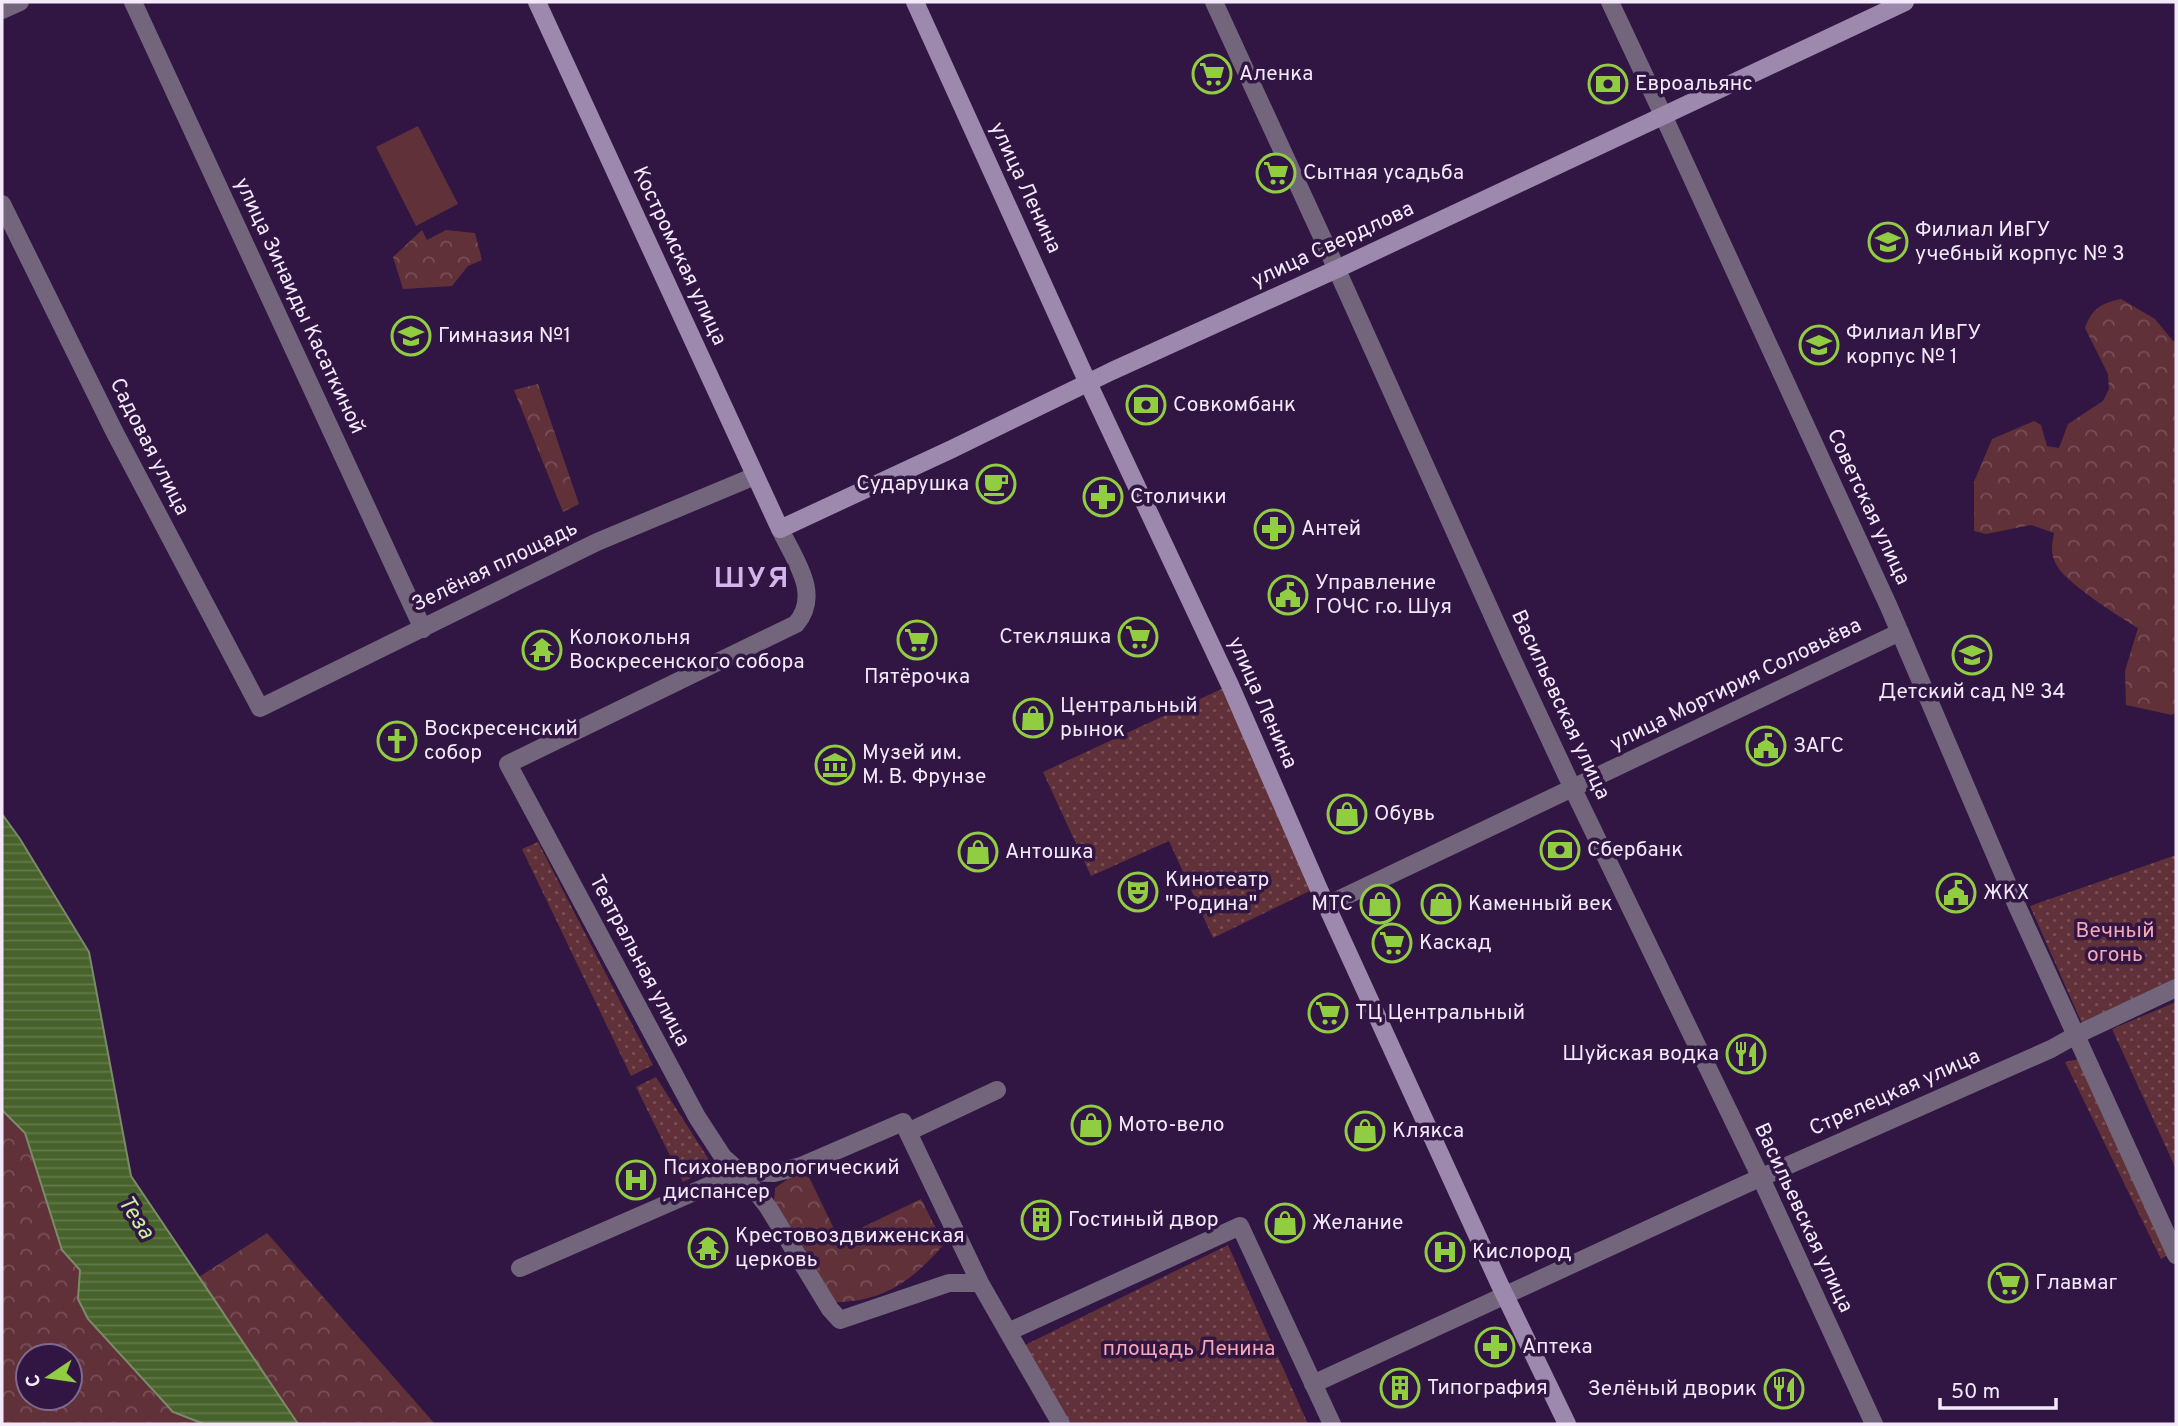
<svg xmlns="http://www.w3.org/2000/svg" width="2178" height="1426" font-family="Overpass,sans-serif">
<style>
.green{fill:url(#green-dots)}
.forest{fill:url(#forest-crowns);fill-rule:evenodd}
.pitch{fill:#613139}
.water{fill:url(#water-rules);stroke:#7b8a69;stroke-width:2}
.lines{fill:none;stroke-linecap:round;stroke-linejoin:round}
.minor{stroke:#72657c;stroke-width:18}
.tertiary{stroke:#72657c;stroke-width:18}
.secondary{stroke:#9d88ae;stroke-width:18}
.labels{text-anchor:middle;dominant-baseline:central;stroke-width:7;stroke-linejoin:round;paint-order:stroke}
.poi-label{font-size:21px;fill:#f3e9fb;stroke:#311643;text-anchor:start}
.street-label{font-size:21px;fill:#f3e9fb;stroke:#311643}
.park-label{font-size:21px;fill:#f7a8b3;stroke:#311643}
.water-label{font-size:23px;font-style:italic;fill:#c8f29f;stroke:#311643}
.district-label{font-size:28px;font-weight:bold;letter-spacing:2px;fill:#d4b4ec;stroke:#311643}
</style>
<defs>
<pattern id="green-dots" width="8" height="8" patternUnits="userSpaceOnUse" patternTransform="scale(1.75)"><rect width="8" height="8" fill="#613139"/><path d="M2 2h.1M6 6h.1" fill="none" stroke="#784f57" stroke-width="1.8" stroke-linecap="round"/></pattern>
<pattern id="forest-crowns" width="20" height="18" patternUnits="userSpaceOnUse" patternTransform="scale(1.75)"><rect width="20" height="18" fill="#613139"/><path d="M2 6a3 3 0 1 1 6 0M12 15a3 3 0 1 1 6 0" fill="none" stroke="#784f57"/></pattern>
<pattern id="water-rules" width="6" height="5" patternUnits="userSpaceOnUse" patternTransform="scale(1.75)"><rect width="6" height="5" fill="#48622b"/><path d="M0 2.5h6" fill="none" stroke="#63784b"/></pattern>
</defs>
<rect width="100%" height="100%" fill="#311643"/>
<path class="green" d="M1230,685L1318,887L1213,938L1169,841L1091,876L1043,772Z
M538,842L653,1065L631,1076L522,849Z
M2176,855V984L2084,1028L2030,906Z
M2176,1002V1169L2112,1029Z
M2079,1059L2169,1254L2161,1259L2065,1062Z
M656,1077L713,1166L683,1182L636,1087Z
M1228,1245L1308,1424H1071L1025,1345Z"/>
<path class="forest" d="M422,230L427,240L446,230L475,233L482,260L468,266L452,286L403,289L393,257Z
M2121,299L2155,319L2173,341H2176V712L2172,715L2126,705L2125,671L2138,628C2120,617 2064,582 2056,564C2050,553 2052,545 2054,533L2031,525L1986,534L1974,531V482L1992,439L2034,421L2041,425L2047,446L2059,448L2068,424L2103,401L2109,389L2108,374L2085,328C2092,308 2102,303 2121,299Z
M538,384L579,504L563,512L514,390Z
M2,1110L25,1133L62,1250L80,1270L78,1299L173,1412L204,1424H2ZM28,1356H70V1398H28Z
M795,1174L808,1175L836,1233L859,1229L921,1199L944,1244C912,1282 880,1304 829,1302L774,1203L775,1188Z
M267,1233L435,1424H298L199,1277Z"/>
<path class="pitch" d="M418,126L458,204L416,226L376,147Z"/>
<path class="water" d="M2,814L20,839L89,952L131,1176L298,1424H204L173,1412L88,1319L78,1299L80,1270L62,1250L25,1133L2,1110Z"/>
<g class="lines">
<path class="minor" d="M133,2L423,629
M1610,2L1663,115
M2,10L20,2
M2,204L114,431L260,708L597,542L755,476
M780,529C794,559 822,594 796,624L508,764L697,1117L723,1157L740,1172L768,1207L830,1309L840,1320L949,1283H980
M2076,1035L2176,988
M908,1132L997,1090
M520,1268L740,1172L774,1173L801,1166L903,1122L980,1283L1008,1332
M1061,1424L1008,1332L1240,1226L1332,1424"/>
<path class="tertiary" d="M1214,2L1328,250L1510,654L1573,789L1761,1178L1874,1424
M1663,115L1889,607L2017,906L2176,1255
M1327,905L1900,632
M1313,1384L1744,1185L2051,1049L2076,1035"/>
<path class="secondary" d="M537,2L780,529L952,449L1112,371L1337,269L1905,2
M915,2L1082,370L1230,685L1318,887L1499,1283L1567,1424"/>
</g>
<defs>
<symbol id="supermarket-ring" viewBox="-11 -11 22 22"><circle r="9.5" fill="#311643" stroke="#90cd41" stroke-width="1.5"/><path d="M-6-5.5h2.5l.6 2H6L4.5 2H-2.5L-4.4-4H-6ZM-1.5 3.2a1.3 1.3 0 1 0 .1 0ZM3 3.2a1.3 1.3 0 1 0 .1 0Z" fill="#90cd41"/></symbol>
<symbol id="bank-ring" viewBox="-11 -11 22 22"><circle r="9.5" fill="#311643" stroke="#90cd41" stroke-width="1.5"/><path d="M-6-4H6V4H-6ZM0-2.3a2.3 2.3 0 1 0 0 4.6a2.3 2.3 0 1 0 0-4.6Z" fill="#90cd41"/></symbol>
<symbol id="university-ring" viewBox="-11 -11 22 22"><circle r="9.5" fill="#311643" stroke="#90cd41" stroke-width="1.5"/><path d="M0-5L7-2L0 1L-7-2ZM-4 1L0 2.5L4 1V4Q0 6-4 4Z" fill="#90cd41"/></symbol>
<symbol id="school-ring" viewBox="-11 -11 22 22"><circle r="9.5" fill="#311643" stroke="#90cd41" stroke-width="1.5"/><path d="M0-5L7-2L0 1L-7-2ZM-4 1L0 2.5L4 1V4Q0 6-4 4Z" fill="#90cd41"/></symbol>
<symbol id="cafe-ring" viewBox="-11 -11 22 22"><circle r="9.5" fill="#311643" stroke="#90cd41" stroke-width="1.5"/><path d="M-5.5-4.5H6V0H3Q3 3.5 0 3.5H-2.5Q-5.5 3.5-5.5 0ZM3-3.2v2h1.7v-2ZM-6 4.5H4V6H-6Z" fill="#90cd41"/></symbol>
<symbol id="pharmacy-ring" viewBox="-11 -11 22 22"><circle r="9.5" fill="#311643" stroke="#90cd41" stroke-width="1.5"/><path d="M-2-6h4v4h4v4h-4v4h-4v-4h-4v-4h4Z" fill="#90cd41"/></symbol>
<symbol id="civic-ring" viewBox="-11 -11 22 22"><circle r="9.5" fill="#311643" stroke="#90cd41" stroke-width="1.5"/><path d="M-.6-6.5H3V-4.5H.6V-3L4-1V1h2V6H-6V1h2V-1L-.6-3ZM-1.2 2.5V6h2.4V2.5Z" fill="#90cd41"/></symbol>
<symbol id="temple-ring" viewBox="-11 -11 22 22"><circle r="9.5" fill="#311643" stroke="#90cd41" stroke-width="1.5"/><path d="M0-6L5-2H3V0L6.5 2.5H4V6H1.5V3h-3V6H-4V2.5H-6.5L-3 0V-2H-5Z" fill="#90cd41"/></symbol>
<symbol id="shop-ring" viewBox="-11 -11 22 22"><circle r="9.5" fill="#311643" stroke="#90cd41" stroke-width="1.5"/><path d="M-5-2.5h2.3a2.7 3.5 0 0 1 5.4 0H5L5.5 6h-11ZM-1.5-2.5h3a1.5 2.3 0 0 0-3 0Z" fill="#90cd41"/></symbol>
<symbol id="church-ring" viewBox="-11 -11 22 22"><circle r="9.5" fill="#311643" stroke="#90cd41" stroke-width="1.5"/><path d="M-1.2-6h2.4v3.5h3.3v2.4h-3.3V6h-2.4V-.1h-3.3v-2.4h3.3Z" fill="#90cd41"/></symbol>
<symbol id="museum-ring" viewBox="-11 -11 22 22"><circle r="9.5" fill="#311643" stroke="#90cd41" stroke-width="1.5"/><path d="M0-6L6-3V-2H-6V-3ZM-5-1h2V3h-2ZM-1-1h2V3h-2ZM3-1h2V3H3ZM-6 4H6V6H-6Z" fill="#90cd41"/></symbol>
<symbol id="theatre-ring" viewBox="-11 -11 22 22"><circle r="9.5" fill="#311643" stroke="#90cd41" stroke-width="1.5"/><path d="M-5-5.5Q0-4 5-5.5V0Q5 5 0 6Q-5 5-5 0ZM-3.3-2.5H-1v1.5H-3.3ZM1-2.5H3.3v1.5H1ZM-2.8 1Q0 5.5 2.8 1Z" fill="#90cd41"/></symbol>
<symbol id="restaurant-ring" viewBox="-11 -11 22 22"><circle r="9.5" fill="#311643" stroke="#90cd41" stroke-width="1.5"/><path d="M-5-6h1v4h1v-4h1v4h1v-4h1v5L-1.5 .5V6h-2V.5L-5-1ZM5-6V6H3V1.5H1.5Q1.5-4 5-6Z" fill="#90cd41"/></symbol>
<symbol id="hospital-ring" viewBox="-11 -11 22 22"><circle r="9.5" fill="#311643" stroke="#90cd41" stroke-width="1.5"/><path d="M-5-5h3v3.5h4V-5h3V5h-3V1.5h-4V5h-3Z" fill="#90cd41"/></symbol>
<symbol id="building-ring" viewBox="-11 -11 22 22"><circle r="9.5" fill="#311643" stroke="#90cd41" stroke-width="1.5"/><path d="M-4-6H4V6H1V3H-1V6H-4ZM-2.5-4.3h1.7v1.8h-1.7ZM.8-4.3h1.7v1.8H.8ZM-2.5-1h1.7V.8h-1.7ZM.8-1h1.7V.8H.8Z" fill="#90cd41"/></symbol>
</defs>
<g fill-rule="evenodd">
<use href="#supermarket-ring" x="1190" y="52" width="44" height="44"/>
<use href="#bank-ring" x="1586" y="62" width="44" height="44"/>
<use href="#supermarket-ring" x="1254" y="151" width="44" height="44"/>
<use href="#university-ring" x="1866" y="220" width="44" height="44"/>
<use href="#school-ring" x="389" y="314" width="44" height="44"/>
<use href="#university-ring" x="1797" y="323" width="44" height="44"/>
<use href="#bank-ring" x="1124" y="383" width="44" height="44"/>
<use href="#cafe-ring" x="974" y="462" width="44" height="44"/>
<use href="#pharmacy-ring" x="1081" y="475" width="44" height="44"/>
<use href="#pharmacy-ring" x="1252" y="507" width="44" height="44"/>
<use href="#civic-ring" x="1266" y="573" width="44" height="44"/>
<use href="#supermarket-ring" x="1116" y="615" width="44" height="44"/>
<use href="#supermarket-ring" x="895" y="618" width="44" height="44"/>
<use href="#temple-ring" x="520" y="628" width="44" height="44"/>
<use href="#school-ring" x="1950" y="633" width="44" height="44"/>
<use href="#shop-ring" x="1011" y="696" width="44" height="44"/>
<use href="#church-ring" x="375" y="719" width="44" height="44"/>
<use href="#civic-ring" x="1744" y="724" width="44" height="44"/>
<use href="#museum-ring" x="813" y="743" width="44" height="44"/>
<use href="#shop-ring" x="1325" y="792" width="44" height="44"/>
<use href="#bank-ring" x="1538" y="828" width="44" height="44"/>
<use href="#shop-ring" x="956" y="830" width="44" height="44"/>
<use href="#theatre-ring" x="1116" y="870" width="44" height="44"/>
<use href="#civic-ring" x="1934" y="871" width="44" height="44"/>
<use href="#shop-ring" x="1358" y="882" width="44" height="44"/>
<use href="#shop-ring" x="1419" y="882" width="44" height="44"/>
<use href="#supermarket-ring" x="1370" y="921" width="44" height="44"/>
<use href="#supermarket-ring" x="1306" y="991" width="44" height="44"/>
<use href="#restaurant-ring" x="1724" y="1032" width="44" height="44"/>
<use href="#shop-ring" x="1069" y="1103" width="44" height="44"/>
<use href="#shop-ring" x="1343" y="1109" width="44" height="44"/>
<use href="#hospital-ring" x="614" y="1158" width="44" height="44"/>
<use href="#building-ring" x="1019" y="1198" width="44" height="44"/>
<use href="#shop-ring" x="1263" y="1201" width="44" height="44"/>
<use href="#temple-ring" x="686" y="1226" width="44" height="44"/>
<use href="#hospital-ring" x="1423" y="1230" width="44" height="44"/>
<use href="#supermarket-ring" x="1986" y="1261" width="44" height="44"/>
<use href="#pharmacy-ring" x="1473" y="1325" width="44" height="44"/>
<use href="#building-ring" x="1378" y="1366" width="44" height="44"/>
<use href="#restaurant-ring" x="1762" y="1367" width="44" height="44"/>
</g>
<g class="labels">
<g class="poi-label">
<text x="1239" y="74">Аленка</text>
<text x="1635" y="84">Евроальянс</text>
<text x="1303" y="173">Сытная усадьба</text>
<text x="1915" y="230">Филиал ИвГУ<tspan x="1915" dy="24">учебный корпус № 3</tspan></text>
<text x="1846" y="333">Филиал ИвГУ<tspan x="1846" dy="24">корпус № 1</tspan></text>
<text x="438" y="336">Гимназия №1</text>
<text x="1173" y="405">Совкомбанк</text>
<text x="969" y="484" text-anchor="end">Сударушка</text>
<text x="1130" y="497">Столички</text>
<text x="1301" y="529">Антей</text>
<text x="1315" y="583">Управление<tspan x="1315" dy="24">ГОЧС г.о. Шуя</tspan></text>
<text x="1111" y="637" text-anchor="end">Стекляшка</text>
<text x="569" y="638">Колокольня<tspan x="569" dy="24">Воскресенского собора</tspan></text>
<text x="917" y="677" text-anchor="middle">Пятёрочка</text>
<text x="1972" y="692" text-anchor="middle">Детский сад № 34</text>
<text x="1060" y="706">Центральный<tspan x="1060" dy="24">рынок</tspan></text>
<text x="424" y="729">Воскресенский<tspan x="424" dy="24">собор</tspan></text>
<text x="1793" y="746">ЗАГС</text>
<text x="862" y="753">Музей им.<tspan x="862" dy="24">М. В. Фрунзе</tspan></text>
<text x="1374" y="814">Обувь</text>
<text x="1587" y="850">Сбербанк</text>
<text x="1005" y="852">Антошка</text>
<text x="1165" y="880">Кинотеатр<tspan x="1165" dy="24">"Родина"</tspan></text>
<text x="1983" y="893">ЖКХ</text>
<text x="1353" y="904" text-anchor="end">МТС</text>
<text x="1468" y="904">Каменный век</text>
<text x="1419" y="943">Каскад</text>
<text x="1355" y="1013">ТЦ Центральный</text>
<text x="1719" y="1054" text-anchor="end">Шуйская водка</text>
<text x="1118" y="1125">Мото-вело</text>
<text x="1392" y="1131">Клякса</text>
<text x="663" y="1168">Психоневрологический<tspan x="663" dy="24">диспансер</tspan></text>
<text x="1068" y="1220">Гостиный двор</text>
<text x="1312" y="1223">Желание</text>
<text x="735" y="1236">Крестовоздвиженская<tspan x="735" dy="24">церковь</tspan></text>
<text x="1472" y="1252">Кислород</text>
<text x="2035" y="1283">Главмаг</text>
<text x="1522" y="1347">Аптека</text>
<text x="1427" y="1388">Типография</text>
<text x="1757" y="1389" text-anchor="end">Зелёный дворик</text>
</g>
<g class="street-label">
<text transform="translate(1025 188) rotate(65)">улица Ленина</text>
<text transform="translate(1333 245) rotate(-25)">улица Свердлова</text>
<text transform="translate(679 256) rotate(65)">Костромская улица</text>
<text transform="translate(299 306) rotate(65)">улица Зинаиды Касаткиной</text>
<text transform="translate(149 447) rotate(63)">Садовая улица</text>
<text transform="translate(1868 507) rotate(65)">Советская улица</text>
<text transform="translate(495 567) rotate(-26)">Зелёная площадь</text>
<text transform="translate(1736 685) rotate(-26)">улица Мортирия Соловьёва</text>
<text transform="translate(1262 703) rotate(66)">улица Ленина</text>
<text transform="translate(1560 705) rotate(65)">Васильевская улица</text>
<text transform="translate(639 961) rotate(62)">Театральная улица</text>
<text transform="translate(1895 1093) rotate(-24)">Стрелецкая улица</text>
<text transform="translate(1803 1218) rotate(65)">Васильевская улица</text>
</g>
<g class="park-label">
<text x="2115" y="931">Вечный<tspan x="2115" dy="24">огонь</tspan></text>
<text x="1189" y="1349">площадь Ленина</text>
</g>
<g class="water-label">
<text transform="translate(135 1218) rotate(57)">Теза</text>
</g>
<g class="district-label">
<text x="752" y="580">ШУЯ</text>
</g>
</g>
<rect width="2178" height="1426" fill="none" stroke="#f3e9fb" stroke-width="7"/>
<g transform="translate(49 1377) rotate(257)"><circle r="33" fill="#311643" stroke="#7f6a8d" stroke-width="2"/>
<path d="M0-5L12 26L0 18L-12 26Z" fill="#90cd41"/>
<text y="-10" font-size="19" font-weight="bold" text-anchor="middle" fill="#f3e9fb">С</text>
</g>
<path d="M1940 1398v10h116v-10" fill="none" stroke="#f3e9fb" stroke-width="3.5"/>
<text x="1951" y="1398" font-size="21" fill="#f3e9fb" stroke="#311643" stroke-width="5" paint-order="stroke">50 m</text>
</svg>
